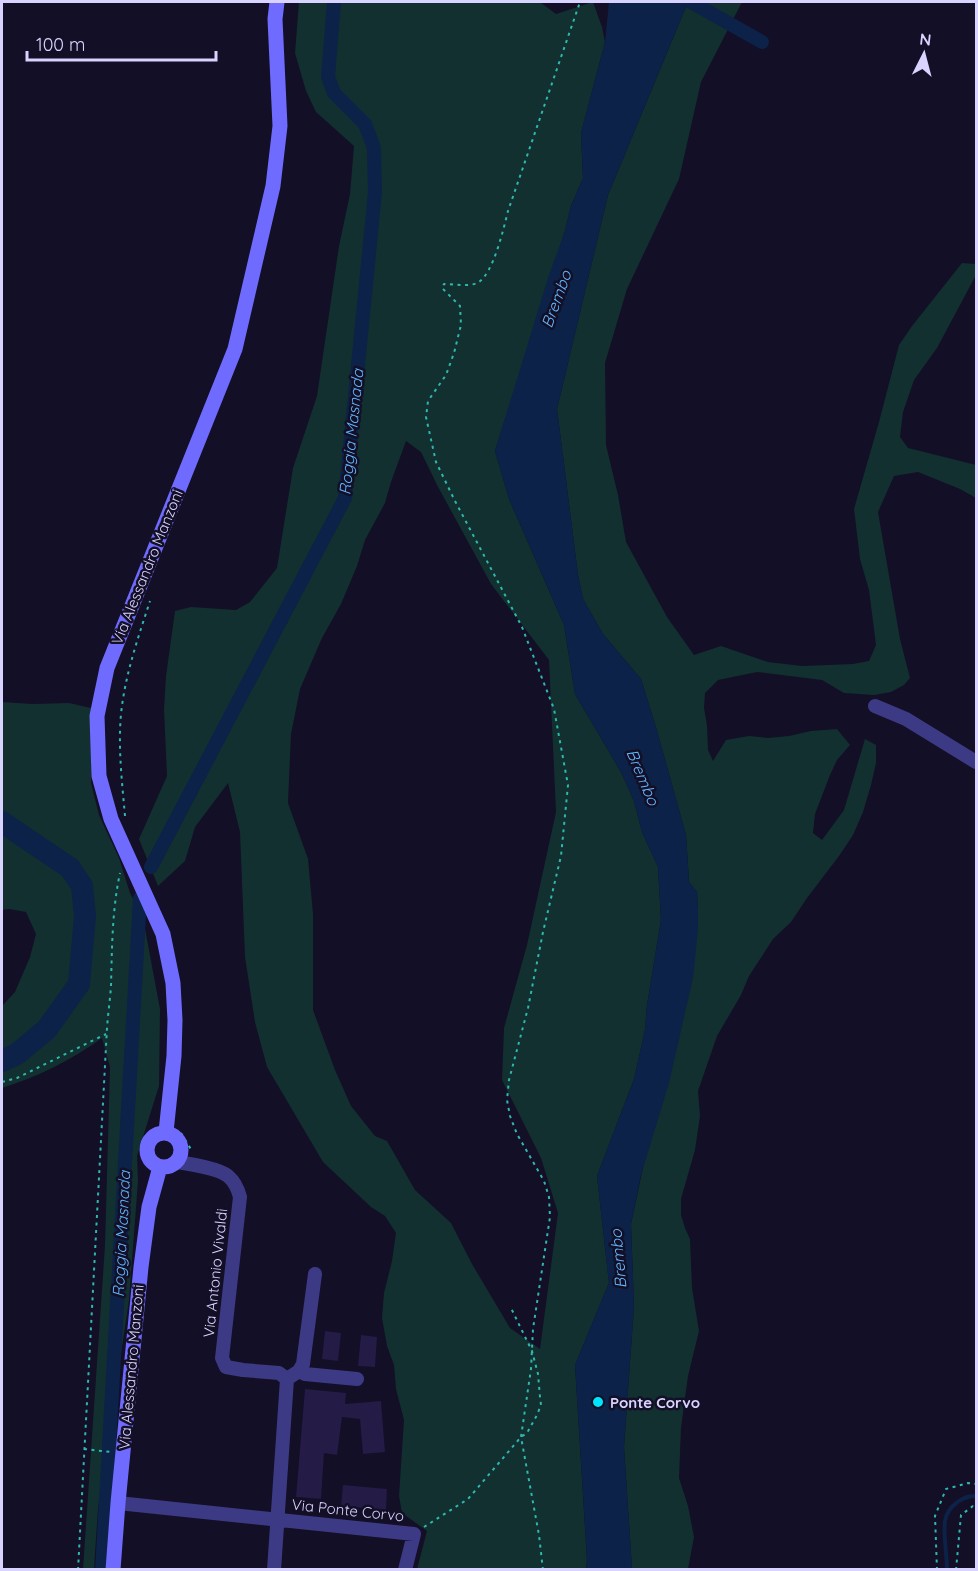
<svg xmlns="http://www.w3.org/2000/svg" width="978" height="1571" font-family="Quicksand,sans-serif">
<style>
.green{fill:#12302f;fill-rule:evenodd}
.water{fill:#0c2248}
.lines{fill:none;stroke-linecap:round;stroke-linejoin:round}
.stream{stroke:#0c2248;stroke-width:4}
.canal{stroke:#0c2248;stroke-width:14}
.river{stroke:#0c2248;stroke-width:22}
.building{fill:#241b47}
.path{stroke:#2fb8b0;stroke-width:2;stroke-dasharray:3 4.5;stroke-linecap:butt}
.street{stroke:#3d3a85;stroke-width:14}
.secondary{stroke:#6f6bff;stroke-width:15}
.poi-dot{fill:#00e5ff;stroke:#130f26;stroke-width:2}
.labels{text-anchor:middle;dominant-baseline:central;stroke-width:5;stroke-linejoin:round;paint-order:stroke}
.street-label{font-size:15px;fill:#d9d4ff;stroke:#130f26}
.poi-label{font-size:15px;font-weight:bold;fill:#d9d4ff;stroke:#130f26;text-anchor:start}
.water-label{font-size:16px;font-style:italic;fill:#62b6ff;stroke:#130f26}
</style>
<rect width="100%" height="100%" fill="#130f26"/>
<path class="green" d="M299,2H540L556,14L593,2L602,27L605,42L581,133L583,178L571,206L565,231L495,451L509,499L564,625L575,694L621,772L634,801L642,832L658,867L661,920L647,1005L645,1030L634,1079L597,1176L609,1283L575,1365L587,1560L586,1569H417L427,1531L402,1513L399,1496L404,1420L396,1389L394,1365L387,1346L382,1318L384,1293L392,1261L396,1233L385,1216L371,1207L323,1162L267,1067L255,1022L245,957L240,832L228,783L195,827L185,861L158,886L139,839L167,776L164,709L166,676L175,611L191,607L236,610L250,602L277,568L293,468L317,396L339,246L350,194L354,146L316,112L306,91L295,53ZM406,441L421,452L437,485L491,584L549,660L556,812L527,945L504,1028L502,1080L541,1158L558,1213L540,1349L510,1328L472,1264L451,1223L415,1190L387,1141L375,1136L351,1106L335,1070L313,1010V914L308,859L288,803L291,734L300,689L322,638L341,604L357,566L365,540L385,503L391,482Z
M688,2H742L701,82L679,179L627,289L605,363L606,445L618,495L626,542L667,617L694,655L721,646L768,662L802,666L853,664L869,661L876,645L869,590L860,559L854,509L879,422L899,345L912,326L962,263L976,264V275L937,348L914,380L903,412L900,437L908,448L976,465V498L960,489L918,472L894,476L878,512L900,639L910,678L904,685L891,692L874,695L844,693L822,680L757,672L718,680L705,693L704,708L707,725L708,750L713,761L726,740L749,736L768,738L789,736L811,731L837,729L850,745L837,760L830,775L815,814L813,833L822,840L844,810L865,739L876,745V763L871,785L863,812L853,835L839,856L807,898L791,922L773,939L749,976L741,995L717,1036L698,1091L700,1116L695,1150L681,1199V1215L685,1228L690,1239L692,1288L699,1331L688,1376L681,1428L679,1478L688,1506L694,1537L688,1569H632L624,1447L634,1306L631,1224L698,909L697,892L689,882L686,835L657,731L641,679L603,634L583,599L578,575L557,409L608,195Z
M2,702L32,704L69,703L91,708V783L99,815L119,858L130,893L143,918L160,1009L159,1086L137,1156L138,1181L129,1300L98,1509L94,1569H83L105,1245L110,1067L102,1038C72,1060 37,1077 2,1088V1006L15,992L30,957L36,934L26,912L9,909L2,910Z"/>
<path class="water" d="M609,2H688L608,195L557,409L578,575L583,599L603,634L641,679L657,731L686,835L689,882L697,892L698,909V929L693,978L669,1083L641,1175L631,1224L634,1306L624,1447L632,1569L586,1570L587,1560L575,1365L609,1283L597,1176L634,1079L645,1030L647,1005L661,920L658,867L642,832L634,801L621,772L575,694L564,625L509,499L495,451L548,278L565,231L571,206L583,178L581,133L605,42Z"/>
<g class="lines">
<path class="stream" d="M947,1570C947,1554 943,1536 945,1521C947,1507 963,1495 976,1496"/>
<path class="canal" d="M691,2L762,42
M151,867L345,498L375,192L374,148L365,124L334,93L328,77L334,2
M102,1570L140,898"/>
<path class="river" d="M2,822L70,868L82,886L85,916L79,984L47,1029L17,1054L2,1061"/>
</g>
<path class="building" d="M325,1331L341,1333L338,1361L322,1359Z
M361,1335L377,1337L375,1367L358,1366Z
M305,1389L346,1393L345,1404L381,1401L385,1452L363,1454L360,1419L342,1417L337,1455L324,1453L321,1499L296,1497Z
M343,1485L387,1489L386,1510L341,1506Z"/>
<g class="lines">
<path class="path" d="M125,816C122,782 118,748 121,714C125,675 138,638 150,601
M2,1082L17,1078L106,1034
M181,1133L192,1151
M84,1449L111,1452
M424,1527L468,1499L521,1437L527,1433L537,1415L541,1405L540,1397L538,1374L532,1351L510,1306
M78,1570L107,1028C108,1014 110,1000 111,986C112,948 112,910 120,873
M543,1570L539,1535L521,1437L531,1369L533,1329L550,1217L549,1197L544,1181L517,1134L510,1116L507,1100L509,1080L528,1008L543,932L561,856L568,785L554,709L522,627L455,501L436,462L426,417L428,401L446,375L454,353L461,325L460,306L442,288L444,284C454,284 468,287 477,283C493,276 504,227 508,211L580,2
M937,1570L935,1516L946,1489L968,1483L976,1484
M956,1570L961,1515L973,1506H976"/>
<path class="street" d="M875,706L906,719L976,762
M177,1162C190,1164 218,1168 228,1176C235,1182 238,1189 240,1197L222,1358L226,1367L243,1370L279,1373L287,1379
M299,1371L305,1374L357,1379
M287,1379L299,1371L303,1364L315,1274
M118,1503L414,1534L405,1570
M274,1570L287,1379"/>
<path class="secondary" d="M166,1132L174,1056L175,1020L173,983L163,934L111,819L99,776L97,716L107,668L235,349L273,186L280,126L275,19L277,2
M147 1150a17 17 0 1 1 34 0a17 17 0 1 1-34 0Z
M113,1570L118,1503L141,1267L149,1207L160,1167"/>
</g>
<circle class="poi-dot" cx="598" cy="1402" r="6"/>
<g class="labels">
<g class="street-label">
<text transform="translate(147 567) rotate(-68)">Via Alessandro Manzoni</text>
<text transform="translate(215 1273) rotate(-84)">Via Antonio Vivaldi</text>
<text transform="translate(131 1367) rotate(-85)">Via Alessandro Manzoni</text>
<text transform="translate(348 1510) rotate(6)">Via Ponte Corvo</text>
</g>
<g class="poi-label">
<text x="610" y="1402">Ponte Corvo</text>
</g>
<g class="water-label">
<text transform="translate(556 299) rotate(-70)">Brembo</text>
<text transform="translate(351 432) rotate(-84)">Roggia Masnada</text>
<text transform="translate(643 777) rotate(67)">Brembo</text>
<text transform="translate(121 1234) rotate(-87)">Roggia Masnada</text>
<text transform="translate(618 1259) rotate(-95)">Brembo</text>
</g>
</g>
<rect width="978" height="1571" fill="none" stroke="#d9d4ff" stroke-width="6"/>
<g transform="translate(924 54) rotate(6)" stroke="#130f26" stroke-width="4.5" paint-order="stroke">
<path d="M0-4.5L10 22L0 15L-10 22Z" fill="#d9d4ff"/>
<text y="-9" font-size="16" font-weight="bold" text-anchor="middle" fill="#d9d4ff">N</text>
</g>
<path d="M27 51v9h189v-9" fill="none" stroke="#d9d4ff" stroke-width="3"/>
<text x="36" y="51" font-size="18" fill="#d9d4ff" stroke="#130f26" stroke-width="4.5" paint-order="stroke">100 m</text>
</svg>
